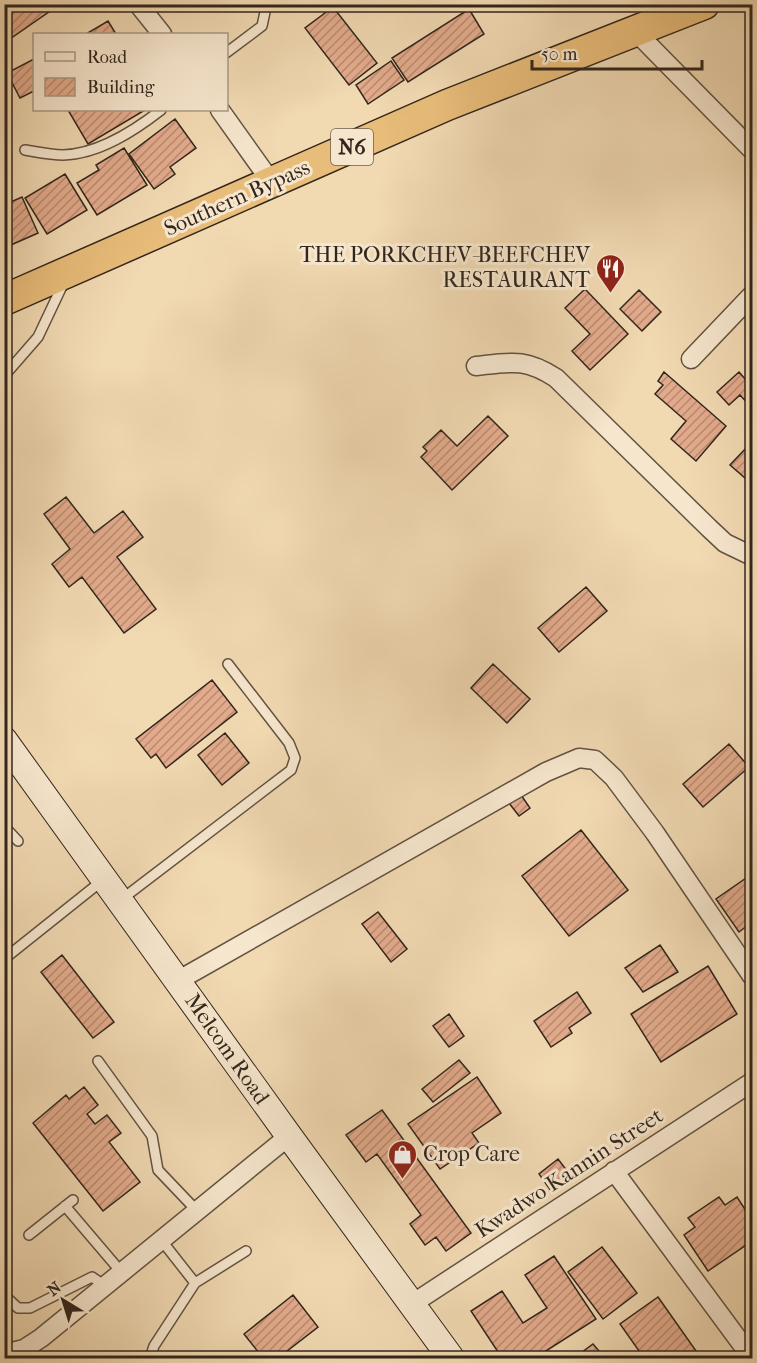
<svg xmlns="http://www.w3.org/2000/svg" width="757" height="1363" font-family="'IM FELL French Canon',serif">
<style>
.building{fill:url(#building-hatch);stroke:#32261c;stroke-width:1.5}
.lines{fill:none;stroke-linecap:round;stroke-linejoin:round}
.service-casing{stroke:#625342;stroke-width:12}
.minor-casing{stroke:#625342;stroke-width:21}
.secondary-casing{stroke:#32261c;stroke-width:28}
.trunk-casing{stroke:#32261c;stroke-width:33}
.service{stroke:#f6e6cd;stroke-width:9}
.minor{stroke:#f6e6cd;stroke-width:18}
.secondary{stroke:#f6e6cd;stroke-width:26}
.trunk{stroke:#e8bc79;stroke-width:30}
.labels{text-anchor:middle;dominant-baseline:central;stroke-width:6;stroke-linejoin:round;paint-order:stroke}
.shield{fill:#f6e6cd;stroke:#6d6051;stroke-width:1.5}
.shield-label{font-size:21px;font-weight:bold;fill:#32261c}
.street-label{font-size:22px;fill:#32261c;stroke:#f6e6cd}
.poi-label{font-size:22px;fill:#32261c;stroke:#f6e6cd;text-anchor:end}
</style>
<defs>
<pattern id="building-hatch" width="6" height="6" patternUnits="userSpaceOnUse" patternTransform="scale(1.5)"><rect width="6" height="6" fill="#e3ab8c"/><path d="M-1 1l2-2M0 6l6-6M5 7l2-2" fill="none" stroke="#b98b72"/></pattern>
</defs>
<rect width="100%" height="100%" fill="#f1d9b2"/>
<filter id="stains"><feTurbulence type="fractalNoise" baseFrequency=".00333" numOctaves="4"/><feColorMatrix values="0 0 0 0 .2 0 0 0 0 .09 0 0 0 0 .02 0 0 0 .5 -.17"/></filter>
<radialGradient id="worn" r=".72"><stop offset=".6" stop-color="#630" stop-opacity="0"/><stop offset="1" stop-color="#630" stop-opacity=".3"/></radialGradient>
<path class="building" d="M4,4H49L53,9L4,43Z
M333,7L377,63L349,85L305,28Z
M469,9L484,34L408,82L392,58Z
M108,21L116,34H86Z
M34,59V91L20,98L7,73Z
M391,61L404,80L368,104L356,85Z
M4,90L11,91L4,119Z
M68,110H145L88,144Z
M175,119L196,148L170,167L175,174L154,189L129,154Z
M124,148L147,185L97,215L77,183L99,170L96,165Z
M65,174L87,210L47,234L25,198Z
M22,197L38,233L4,248V205Z
M585,289L628,334L590,370L572,351L590,334L565,308Z
M639,290L661,312L642,331L620,309Z
M664,372L726,426L696,461L671,439L686,421L655,394L663,385L658,381Z
M739,372L752,387V406L751,407L740,395L729,405L717,392Z
M488,416L508,436L452,490L421,457L427,451L423,447L441,430L457,446Z
M747,447L752,452V484L730,465Z
M66,497L94,533L123,511L143,537L117,557L156,609L124,633L82,577L69,587L52,564L70,549L44,514Z
M586,587L607,611L559,652L538,628Z
M493,664L530,699L507,723L471,688Z
M212,680L237,712L166,768L156,754L151,758L136,739Z
M225,733L249,763L222,785L198,755Z
M729,744L749,767L703,807L683,784Z
M521,795L530,808L519,816L509,803Z
M581,830L628,890L569,936L522,876Z
M752,874V922L739,932L716,899Z
M378,912L407,949L391,962L362,924Z
M660,945L678,972L643,992L625,968Z
M62,955L114,1022L93,1038L41,972Z
M708,966L737,1014L661,1062L631,1014Z
M577,992L591,1013L569,1028L572,1033L551,1047L534,1021Z
M449,1014L464,1036L449,1047L433,1026Z
M459,1060L470,1073L433,1102L422,1089Z
M477,1077L501,1113L472,1133L479,1143L440,1169L408,1124Z
M84,1087L98,1105L87,1114L95,1124L107,1115L121,1133L109,1142L140,1182L103,1211L33,1123L66,1095L69,1099Z
M382,1110L471,1233L446,1251L436,1237L425,1245L410,1224L421,1215L377,1154L366,1162L346,1135Z
M558,1159L571,1176L551,1191L539,1174Z
M719,1197L725,1205L737,1197L752,1220V1241L708,1271L684,1235L695,1227L688,1218Z
M602,1247L637,1293L603,1319L568,1272Z
M554,1256L596,1319L535,1358H502L471,1311L502,1291L523,1323L547,1308L525,1275Z
M293,1295L318,1327L278,1358H263L244,1334Z
M658,1297L701,1358H644L620,1324Z
M593,1344L605,1358H574Z"/>
<g class="lines">
<defs>
<path id="service" d="M226,53L262,26L265,12L262,4
M25,150C37,152 51,155 63,155C99,154 134,131 161,110
M4,376L38,337L64,282
M4,826L18,841
M122,899L291,770L295,758L289,743L228,664
M4,959L103,880
M98,1061L152,1136L158,1170L198,1212
M65,1206L122,1273
M29,1235L73,1200
M162,1241L195,1283L246,1251
M4,1295L18,1308H30L92,1277L105,1286
M150,1358L154,1346L195,1283"/>
<path id="minor" d="M138,4L162,34
M636,32L752,150
M220,110L272,183
M691,359L752,295
M476,366C512,362 525,358 556,378L709,528L725,543L752,556
M179,980L546,772L579,758L595,760L614,778L655,833L752,976
M614,1171L752,1358
M412,1304L752,1082
M4,1354L24,1349L41,1338L289,1136"/>
<path id="secondary" d="M4,740L289,1136L451,1358"/>
<path id="trunk" d="M4,300L447,105L704,4"/>
</defs>
<use href="#service" class="service-casing"/>
<use href="#minor" class="minor-casing"/>
<use href="#secondary" class="secondary-casing"/>
<use href="#trunk" class="trunk-casing"/>
<use href="#service" class="service"/>
<use href="#minor" class="minor"/>
<use href="#secondary" class="secondary"/>
<use href="#trunk" class="trunk"/>
</g>
<defs>
<symbol id="restaurant-pin" viewBox="-11 -11 22 30"><path d="M0 17L-7.5 6A9.5 9.5 0 1 1 7.5 6Z" fill="#8f2418" stroke="#f6e6cd"/><path d="M-5-6h1v4h1v-4h1v4h1v-4h1v5L-1.5 .5V6h-2V.5L-5-1ZM5-6V6H3V1.5H1.5Q1.5-4 5-6Z" fill="#fff"/></symbol>
<symbol id="shop-pin" viewBox="-11 -11 22 30"><path d="M0 17L-7.5 6A9.5 9.5 0 1 1 7.5 6Z" fill="#8f2418" stroke="#f6e6cd"/><path d="M-5-2.5h2.3a2.7 3.5 0 0 1 5.4 0H5L5.5 6h-11ZM-1.5-2.5h3a1.5 2.3 0 0 0-3 0Z" fill="#fff"/></symbol>
</defs>
<g fill-rule="evenodd">
<use href="#restaurant-pin" x="594" y="252" width="33" height="45"/>
<use href="#shop-pin" x="386" y="1138" width="33" height="45"/>
</g>
<g class="labels">
<rect class="shield" x="331" y="129" width="42" height="36" rx="4.5"/>
<g class="shield-label">
<text x="352" y="147">N6</text>
</g>
<g class="street-label">
<text transform="translate(237 198) rotate(-24)">Southern Bypass</text>
<text transform="translate(227 1049) rotate(55)">Melcom Road</text>
<text transform="translate(569 1173) rotate(-33)">Kwadwo Kannin Street</text>
</g>
<g class="poi-label">
<text x="590" y="255">THE PORKCHEV-BEEFCHEV<tspan x="590" dy="25">RESTAURANT</tspan></text>
<text x="423" y="1154" text-anchor="start">Crop Care</text>
</g>
</g>
<rect width="757" height="1363" fill="none" stroke="#f1d9b2" stroke-width="24"/>
<rect x="6" y="6" width="745" height="1351" fill="none" stroke="#32261c" stroke-width="3"/>
<rect x="12" y="12" width="733" height="1339" fill="none" stroke="#32261c" stroke-width="1.5"/>
<rect x="33" y="33" width="195" height="78" fill="#f6e6cd" stroke="#a89986" stroke-width="1.5"/>
<rect x="45" y="52" width="30" height="9" fill="#f6e6cd" stroke="#a89986" stroke-width="1.5"/>
<text x="87" y="63" font-size="18" fill="#32261c">Road</text>
<rect x="45" y="78" width="30" height="18" fill="url(#building-hatch)" stroke="#a89986" stroke-width="1.5"/>
<text x="87" y="93" font-size="18" fill="#32261c">Building</text>
<g transform="translate(63 1300) rotate(322)" stroke="#f6e6cd" stroke-width="4.5" paint-order="stroke">
<path d="M0-4.5L10 22L0 15L-10 22Z" fill="#32261c"/>
<text y="-9" font-size="16" font-weight="bold" text-anchor="middle" fill="#32261c">N</text>
</g>
<path d="M532 60v9h170v-9" fill="none" stroke="#32261c" stroke-width="3"/>
<text x="541" y="60" font-size="18" fill="#32261c" stroke="#f6e6cd" stroke-width="4.5" paint-order="stroke">50 m</text>
<rect width="100%" height="100%" filter="url(#stains)"/>
<rect width="100%" height="100%" fill="url(#worn)"/>
</svg>
